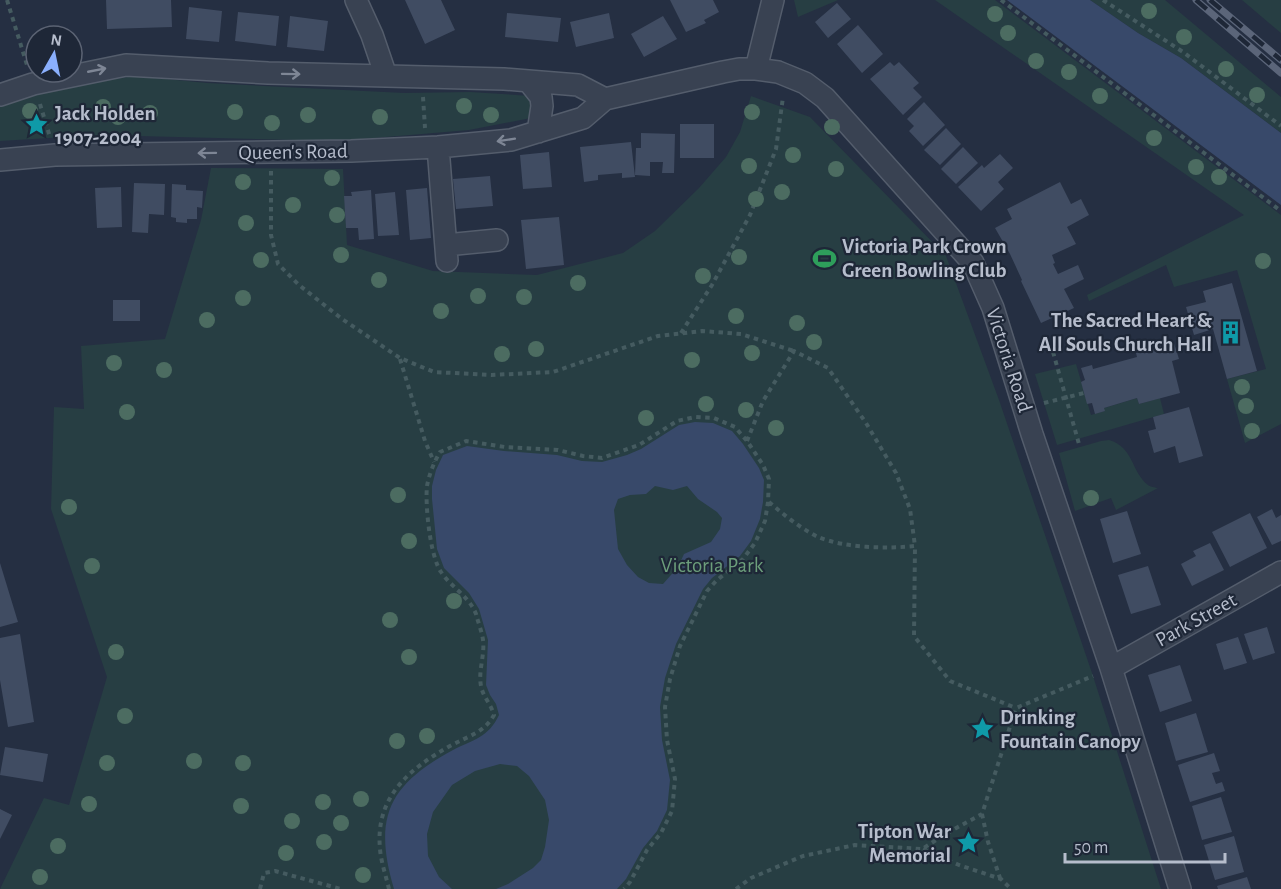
<svg xmlns="http://www.w3.org/2000/svg" width="1281" height="889" font-family="'Alegreya Sans',sans-serif">
<style>
.green{fill:#273e43}
.water{fill:#38496a;fill-rule:evenodd}
.building{fill:#404c62}
.lines{fill:none;stroke-linecap:round;stroke-linejoin:round}
.street-casing{stroke:#545d6c;stroke-width:24}
.path{stroke:#455b60;stroke-width:4;stroke-dasharray:4.5 4.5;stroke-linecap:butt}
.street{stroke:#394252;stroke-width:21}
.rail-casing{stroke:#5b6579;stroke-width:7}
.rail{stroke:#1e2737;stroke-width:4.5;stroke-dasharray:14;stroke-linecap:butt}
.tree{fill:#4c6c61}
.oneway{stroke:#7e8695}
.labels{text-anchor:middle;dominant-baseline:central;stroke-width:4.5;stroke-linejoin:round;paint-order:stroke}
.poi-label{font-size:21px;font-weight:bold;fill:#b6bdcc;stroke:#1e2737;text-anchor:start}
.street-label{font-size:21px;fill:#b6bdcc;stroke:#1e2737}
.park-label{font-size:21px;fill:#6c9e7b;stroke:#1e2737}
</style>
<rect width="100%" height="100%" fill="#252f42"/>
<path class="green" d="M794,0H838L798,17Z
M935,0H995L1281,215V424L1245,443L1227,379L1266,369L1237,270L1174,287L1166,265L1089,301L1087,295L1244,215Z
M1090,0H1165L1281,97V133L1181,58L1138,33Z
M1242,0H1281V33Z
M135,76L207,83L404,93L470,92L531,96L538,111L531,118L469,130L339,141L99,135L0,141V105L53,88Z
M751,96L810,117L946,256L999,400L1093,676L1161,889H0L44,798L69,805L107,677L51,509L54,407L84,409L81,346L165,339L201,220L211,168L343,169L347,245L433,271L537,275L623,253L655,231L699,188L726,157L740,132Z
M1076,364L1091,415L1104,411V408L1137,398L1139,404L1160,398L1164,414L1057,445L1035,374Z
M1109,440C1134,447 1131,472 1148,485C1149,486 1156,488 1158,488L1116,510L1111,498L1075,511L1059,453L1101,441Z"/>
<path class="water" d="M1007,0H1090L1138,33L1181,58L1281,133V205Z
M695,422L713,423L732,431L743,444L759,468L764,480L763,502L760,519L751,541L740,556L712,578L703,589L676,644L665,678L660,707L662,740L670,780L667,810L657,831L643,848L626,879L617,889H496L508,884L533,868L541,860L545,847L549,820L545,800L529,776L517,766L500,764L475,771L452,785L433,812L427,834L428,856L439,877L452,889H394C373,818 388,785 453,750C474,739 488,738 499,715L496,704L490,695L486,685L488,640L479,609L469,593L444,568L437,549L432,499V486L436,470L443,455L467,446L504,451L557,455L582,461L602,462L627,455L641,449L679,425ZM655,486L673,490L687,486L698,499L717,512L722,518L720,529L711,542L684,554L678,567L663,584L649,583L638,577L627,565L618,549L614,510L618,499L630,495L646,494Z"/>
<path class="building" d="M106,0H171L172,27L107,29Z
M405,0H441L455,30L425,44Z
M670,0H713L719,12L704,20L706,23L686,32Z
M837,3L851,19L828,38L815,22Z
M189,7L222,11L219,42L186,39Z
M238,12L279,16L276,46L235,41Z
M507,13L561,18L558,42L505,37Z
M609,13L614,38L576,47L570,22Z
M290,16L328,21L324,51L287,47Z
M663,16L677,39L644,57L631,34Z
M858,25L883,54L862,73L837,44Z
M890,62L894,66L899,62L919,83L913,88L922,97L903,115L870,79Z
M924,102L945,125L923,146L909,131L914,126L907,119Z
M680,124H714V158H680Z
M946,128L961,144L940,165L924,150Z
M641,133L675,134L674,173H662L663,162H650V176L635,175L636,148H641Z
M631,142L635,177L622,178V173L598,175V180L584,182L580,147Z
M963,147L978,163L956,184L941,169Z
M549,152L552,187L523,189L520,155Z
M1000,154L1013,168L998,182L1004,189L981,211L958,187L982,165L984,168Z
M490,176L493,206L456,209L453,179Z
M1060,182L1071,204L1081,199L1089,215L1067,227L1076,244L1052,255L1055,263L1053,264L1058,274L1078,265L1084,279L1064,289L1074,308L1041,323L1021,281L1022,280L1010,254L995,228L1012,219L1007,209Z
M134,183L165,184L164,215L149,214L148,233L132,232Z
M172,184L186,185V190L203,191L202,208L197,207V219H187V223L176,222V218L171,217Z
M121,187L122,227L97,228L95,188Z
M427,188L431,238L410,240L406,190Z
M371,190L374,239L359,240L358,228H346L344,196H352L351,192Z
M395,192L399,235L378,236L375,194Z
M559,217L564,265L526,269L521,220Z
M1232,283L1257,371L1227,379L1213,329L1194,335L1186,307L1206,302L1203,291Z
M113,300H140V321H113Z
M1173,340L1179,359L1172,361L1180,393L1139,404L1137,398L1104,408L1105,411L1095,414L1092,403L1087,404L1081,382L1085,380L1081,368L1092,365L1093,369L1137,357L1136,353L1143,351L1142,348Z
M1189,407L1203,456L1179,463L1175,446L1154,453L1148,431L1156,429L1153,417Z
M1272,509L1276,518L1281,515V541L1272,545L1257,517Z
M1127,511L1141,554L1113,563L1100,519Z
M1250,513L1267,548L1230,567L1212,532Z
M1210,543L1224,570L1192,586L1181,564L1196,556L1193,551Z
M0,563L18,622L0,627Z
M1148,566L1161,605L1131,614L1118,575Z
M1267,627L1275,653L1253,660L1244,634Z
M20,634L34,722L8,727L0,680V638Z
M1238,637L1247,663L1224,670L1216,644Z
M1180,665L1192,701L1160,712L1148,675Z
M1196,713L1208,752L1176,761L1165,723Z
M5,747L48,754L43,782L0,775Z
M1214,753L1220,771L1212,773L1216,784L1222,782L1225,791L1190,802L1178,765Z
M1221,797L1232,832L1202,840L1192,806Z
M0,809L12,815L0,839Z
M1234,836L1244,872L1215,880L1204,845Z
M1247,877L1251,889H1218L1217,886Z"/>
<g class="lines">
<defs>
<path id="street" d="M356,0L372,35L386,76
M756,69L773,0
M529,82L541,97L542,106L538,132
M0,95L33,84L126,65L268,73L504,79L578,85L605,99
M438,147L447,261
M0,160L55,155L351,151L438,147L511,140L583,118L605,99L723,72L739,69H756L778,72L805,83L825,98L973,263L993,308L1032,434L1111,668L1180,889
M446,245L497,240
M1111,668L1281,572"/>
</defs>
<use href="#street" class="street-casing"/>
<path class="path" d="M7,0L27,65
M1001,0L1281,211
M1103,0L1183,52L1281,126
M423,97L425,128
M40,104L50,137
M271,171V235L278,264L299,285L342,319L400,358L434,372L491,375L553,372L658,336L702,331L741,334L794,351
M681,333L712,285L750,215L776,149L783,97
M1053,352L1079,444
M400,359L425,441L434,462
M1044,403L1084,393
M747,441L763,401L794,351L828,368L866,423L896,473L910,509L915,546
M769,502C784,515 800,528 818,537C844,548 888,549 915,546L914,636L950,681L1016,708
M982,814L988,842L1000,878
M923,849L959,865L1001,879L1011,889
M260,889L264,873L275,871L341,889
M389,889C386,876 381,862 380,849C375,797 409,769 450,746C468,736 484,733 494,715C491,704 483,697 481,686C478,671 485,655 483,640C482,632 478,622 476,614C469,596 451,587 441,572C430,556 425,505 427,486C429,475 434,462 440,452L466,441L505,447L558,450L583,456L602,458L639,445L677,421L695,417L714,418L735,427L747,441L763,465L769,479L768,502L765,521L755,543L743,559L716,581L707,591L680,646L670,679L665,707L667,740L675,779L672,811L661,833L647,850L630,882L624,889
M736,889L751,878L803,856L855,845L922,849L949,832L982,814L1016,708L1093,676"/>
<use href="#street" class="street"/>
<defs>
<path id="rail" d="M1196,0L1281,73
M1210,0L1281,60"/>
</defs>
<use href="#rail" class="rail-casing"/>
<use href="#rail" class="rail"/>
</g>
<g class="tree">
<circle cx="1149" cy="11" r="8"/>
<circle cx="995" cy="14" r="8"/>
<circle cx="1008" cy="33" r="8"/>
<circle cx="1184" cy="37" r="8"/>
<circle cx="1036" cy="61" r="8"/>
<circle cx="1226" cy="69" r="8"/>
<circle cx="1069" cy="72" r="8"/>
<circle cx="1257" cy="95" r="8"/>
<circle cx="1100" cy="96" r="8"/>
<circle cx="464" cy="106" r="8"/>
<circle cx="103" cy="107" r="8"/>
<circle cx="30" cy="111" r="8"/>
<circle cx="235" cy="112" r="8"/>
<circle cx="752" cy="112" r="8"/>
<circle cx="150" cy="113" r="8"/>
<circle cx="308" cy="115" r="8"/>
<circle cx="491" cy="115" r="8"/>
<circle cx="118" cy="117" r="8"/>
<circle cx="380" cy="117" r="8"/>
<circle cx="272" cy="123" r="8"/>
<circle cx="832" cy="127" r="8"/>
<circle cx="1154" cy="138" r="8"/>
<circle cx="793" cy="155" r="8"/>
<circle cx="749" cy="166" r="8"/>
<circle cx="1196" cy="167" r="8"/>
<circle cx="836" cy="169" r="8"/>
<circle cx="1219" cy="177" r="8"/>
<circle cx="332" cy="178" r="8"/>
<circle cx="243" cy="182" r="8"/>
<circle cx="782" cy="192" r="8"/>
<circle cx="756" cy="199" r="8"/>
<circle cx="293" cy="205" r="8"/>
<circle cx="337" cy="215" r="8"/>
<circle cx="246" cy="223" r="8"/>
<circle cx="341" cy="255" r="8"/>
<circle cx="739" cy="257" r="8"/>
<circle cx="261" cy="260" r="8"/>
<circle cx="1263" cy="261" r="8"/>
<circle cx="703" cy="276" r="8"/>
<circle cx="379" cy="280" r="8"/>
<circle cx="578" cy="283" r="8"/>
<circle cx="478" cy="296" r="8"/>
<circle cx="524" cy="297" r="8"/>
<circle cx="243" cy="298" r="8"/>
<circle cx="441" cy="311" r="8"/>
<circle cx="736" cy="316" r="8"/>
<circle cx="207" cy="320" r="8"/>
<circle cx="797" cy="323" r="8"/>
<circle cx="814" cy="342" r="8"/>
<circle cx="536" cy="349" r="8"/>
<circle cx="752" cy="353" r="8"/>
<circle cx="502" cy="354" r="8"/>
<circle cx="692" cy="360" r="8"/>
<circle cx="114" cy="363" r="8"/>
<circle cx="164" cy="370" r="8"/>
<circle cx="1242" cy="387" r="8"/>
<circle cx="706" cy="404" r="8"/>
<circle cx="1246" cy="406" r="8"/>
<circle cx="746" cy="410" r="8"/>
<circle cx="127" cy="412" r="8"/>
<circle cx="646" cy="418" r="8"/>
<circle cx="776" cy="428" r="8"/>
<circle cx="1252" cy="431" r="8"/>
<circle cx="398" cy="495" r="8"/>
<circle cx="1091" cy="498" r="8"/>
<circle cx="69" cy="507" r="8"/>
<circle cx="409" cy="541" r="8"/>
<circle cx="92" cy="566" r="8"/>
<circle cx="454" cy="601" r="8"/>
<circle cx="390" cy="620" r="8"/>
<circle cx="116" cy="652" r="8"/>
<circle cx="409" cy="657" r="8"/>
<circle cx="125" cy="716" r="8"/>
<circle cx="427" cy="736" r="8"/>
<circle cx="397" cy="741" r="8"/>
<circle cx="194" cy="761" r="8"/>
<circle cx="107" cy="763" r="8"/>
<circle cx="243" cy="763" r="8"/>
<circle cx="361" cy="799" r="8"/>
<circle cx="323" cy="802" r="8"/>
<circle cx="89" cy="804" r="8"/>
<circle cx="241" cy="806" r="8"/>
<circle cx="292" cy="821" r="8"/>
<circle cx="341" cy="823" r="8"/>
<circle cx="324" cy="842" r="8"/>
<circle cx="58" cy="846" r="8"/>
<circle cx="286" cy="853" r="8"/>
<circle cx="363" cy="875" r="8"/>
<circle cx="40" cy="877" r="8"/>
</g>
<defs><path id="oneway-shaft" d="M-6 0H5M1.5-3L5.5 0L1.5 3" fill="none" stroke-width="1.6" stroke-linecap="round" stroke-linejoin="round" transform="scale(1.5)"/></defs>
<g class="oneway">
<use href="#oneway-shaft" transform="translate(97 70) rotate(-11)"/>
<use href="#oneway-shaft" transform="translate(291 74) rotate(1)"/>
<use href="#oneway-shaft" transform="translate(506 140) rotate(171)"/>
<use href="#oneway-shaft" transform="translate(207 153) rotate(179)"/>
</g>
<defs>
<symbol id="sight-bare" viewBox="-9 -9 18 18"><path d="M0-6L1.8-2.2L6-1.7L2.9 1.2L3.7 5.4L0 3.3L-3.7 5.4L-2.9 1.2L-6-1.7L-1.8-2.2Z" fill="#0f9aa8" stroke="#1e2737" stroke-width="2.5" paint-order="stroke"/></symbol>
<symbol id="stadium-bare" viewBox="-9 -9 18 18"><path d="M0-5a6.5 5 0 1 0 0 10a6.5 5 0 1 0 0-10ZM-3.5-1.8h7v3.6h-7Z" fill="#2e9e5b" stroke="#1e2737" stroke-width="2.5" paint-order="stroke"/></symbol>
<symbol id="building-bare" viewBox="-9 -9 18 18"><path d="M-4-6H4V6H1V3H-1V6H-4ZM-2.5-4.3h1.7v1.8h-1.7ZM.8-4.3h1.7v1.8H.8ZM-2.5-1h1.7V.8h-1.7ZM.8-1h1.7V.8H.8Z" fill="#0f9aa8" stroke="#1e2737" stroke-width="2.5" paint-order="stroke"/></symbol>
</defs>
<g fill-rule="evenodd">
<use href="#sight-bare" x="20" y="108" width="33" height="33"/>
<use href="#stadium-bare" x="808" y="242" width="33" height="33"/>
<use href="#building-bare" x="1214" y="316" width="33" height="33"/>
<use href="#sight-bare" x="966" y="712" width="33" height="33"/>
<use href="#sight-bare" x="952" y="826" width="33" height="33"/>
</g>
<g class="labels">
<g class="poi-label">
<text x="55" y="113">Jack Holden<tspan x="55" dy="24">1907-2004</tspan></text>
<text x="842" y="246">Victoria Park Crown<tspan x="842" dy="24">Green Bowling Club</tspan></text>
<text x="1212" y="320" text-anchor="end">The Sacred Heart &amp;<tspan x="1212" dy="24">All Souls Church Hall</tspan></text>
<text x="1000" y="717">Drinking<tspan x="1000" dy="24">Fountain Canopy</tspan></text>
<text x="951" y="831" text-anchor="end">Tipton War<tspan x="951" dy="24">Memorial</tspan></text>
</g>
<g class="street-label">
<text transform="translate(293 152) rotate(-1)">Queen's Road</text>
<text transform="translate(1009 360) rotate(72)">Victoria Road</text>
<text transform="translate(1196 620) rotate(-29)">Park Street</text>
</g>
<g class="park-label">
<text x="712" y="565">Victoria Park</text>
</g>
</g>
<g transform="translate(54 54) rotate(9)"><circle r="28" fill="#1e2737" stroke="#5b6373" stroke-width="1.5"/>
<path d="M0-4.5L10 22L0 15L-10 22Z" fill="#8aaffd"/>
<text y="-9" font-size="16" font-weight="bold" text-anchor="middle" fill="#b6bdcc">N</text>
</g>
<path d="M1065 853v9h160v-9" fill="none" stroke="#b6bdcc" stroke-width="3"/>
<text x="1074" y="853" font-size="18" fill="#b6bdcc" stroke="#1e2737" stroke-width="4.5" paint-order="stroke">50 m</text>
</svg>
